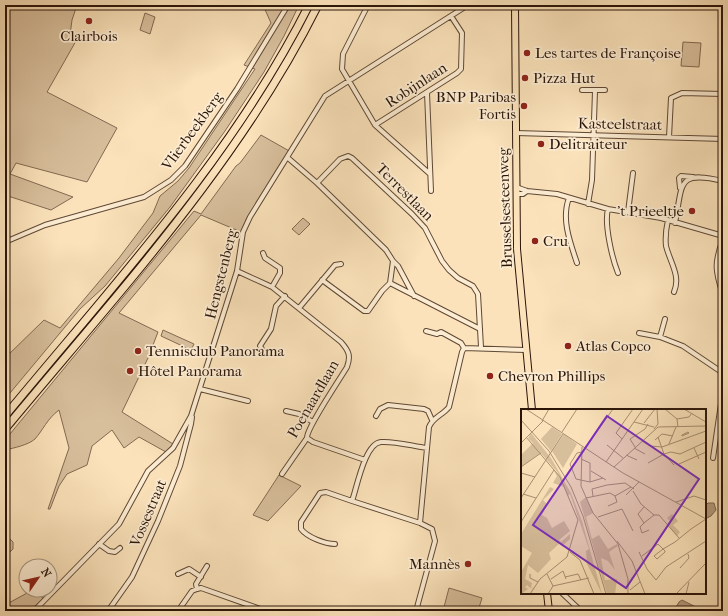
<svg xmlns="http://www.w3.org/2000/svg" width="728" height="616" font-family="'IM FELL French Canon',serif">
<style>
.green{fill:#d8bf9c;stroke:#826a52}
.water{fill:#b49c7e;stroke:#7d664f}
.lines{fill:none;stroke-linecap:round;stroke-linejoin:round}
.minor-casing{stroke:#5f4835;stroke-width:6}
.primary-casing{stroke:#2b1509;stroke-width:8}
.motorway-casing{stroke:#2b1509;stroke-width:9}
.minor{stroke:#fcecd2;stroke-width:4}
.primary{stroke:#fbe2ba;stroke-width:6}
.motorway{stroke:#fbe2ba;stroke-width:7}
.poi-dot{fill:#8f2418;stroke:#fcecd2;stroke-width:1.5}
.labels{text-anchor:middle;dominant-baseline:central;stroke-width:3.5;stroke-linejoin:round;paint-order:stroke}
.poi-label{font-size:15px;fill:#2b1509;stroke:#fcecd2;text-anchor:start}
.street-label{font-size:15px;fill:#2b1509;stroke:#fcecd2}
.inset-road{fill:none;stroke:#a89073;stroke-width:1}
.view{fill:#7b2cbf;fill-opacity:0.15;stroke:#7b2cbf;stroke-width:2}
.inset-edge{fill:none;stroke:#2b1509;stroke-width:2}
</style>
<rect width="100%" height="100%" fill="#fbe2ba"/>
<filter id="stains"><feTurbulence type="fractalNoise" baseFrequency=".005" numOctaves="4"/><feColorMatrix values="0 0 0 0 .2 0 0 0 0 .09 0 0 0 0 .02 0 0 0 .5 -.17"/></filter>
<radialGradient id="worn" r=".72"><stop offset=".6" stop-color="#630" stop-opacity="0"/><stop offset="1" stop-color="#630" stop-opacity=".3"/></radialGradient>
<path class="green" d="M5,5H77L72,20L70,35L76,41L47,92L117,128L87,182L16,163L10,174L73,197L51,210L5,195Z
M263,5H299L284,36L264,72L225,131L170,207L105,286L80,309L5,399V358L44,320L60,328L119,258L153,213L160,196L178,181L189,168L255,69L244,65L271,23Z
M145,13L155,17L150,34L140,30Z
M683,42L701,43L699,67L681,66Z
M261,135L291,152L247,218L241,232L201,215L119,313L158,332L148,358L122,412L173,444L166,452L139,437L124,448L112,430L92,446L87,465L67,474L59,486L50,509H48L69,448L59,410C47,419 43,430 35,439C28,445 14,448 5,450V440L194,211L201,214L236,166L240,163Z
M303,218L310,224L299,235L292,229Z
M163,330L194,344L191,350L161,336Z
M279,475L301,486L268,521L253,515Z
M5,534L13,542V549L5,557Z
M449,588L482,598L478,611H443Z
M39,591L43,599L29,611H5V605L29,592Z"/>
<path class="water" d="M708,503H714L716,510L711,516L705,519V506Z
M682,600L696,607V611H674L679,602Z"/>
<g class="lines">
<defs>
<path id="minor" d="M368,5L343,54L342,69L375,125L430,174
M582,90H605
M427,93L431,191
M375,125L457,73L461,69L462,33L451,16
M516,133L723,139
M669,137L671,98L682,93L723,94
M288,158L317,183L386,250L393,261L390,283L480,329
M317,183L340,159L348,156L352,158L412,214L425,228L442,261L449,270L458,278L473,286L478,294L481,347
M516,187L527,191L557,194L608,209L661,218L723,236
M680,188L679,178L681,176L693,177
M516,194H523L527,191
M569,198C561,219 570,242 577,263
M588,204L592,180L595,91
M608,209C604,224 612,258 618,273
M628,212L633,173
M668,220C666,229 665,237 666,246C670,262 681,276 674,292
M675,223C683,184 676,170 723,181
M723,239C714,263 715,271 723,295
M5,242L45,225L144,197L171,180L185,166L237,89L288,5
M263,253L265,258L280,268V273L272,287
M393,261L398,266L414,296
M237,271L272,287L341,342C349,351 351,356 347,367C340,379 306,429 307,438L282,474
M322,280L364,311H368L382,291L390,283
M299,308L335,265L341,264
M426,331L437,334L441,332L461,343L464,348
M639,333L660,337L683,346L723,373
M660,337L665,319
M464,348L526,350
M265,354L260,346L271,329L276,306L285,296
M200,389L248,401
M286,411L299,414L313,422
M376,416L380,409L388,405L424,409L428,411L432,420
M307,438L313,442L365,460
M713,458L723,390
M420,523L352,501C357,487 365,443 381,442C395,441 412,446 427,448
M99,544L109,551L115,552L120,548
M335,544C325,544 307,537 301,529V522L320,493L326,492L352,501
M178,574L189,569L201,577
M197,589L201,588L266,611
M562,593L581,611
M34,611L119,524L148,471L173,448L191,416L237,271L243,232L250,217L325,96L468,5
M108,611L132,577L158,521L180,466L191,424L192,417
M178,611L192,591L197,589L196,584L207,566
M416,611L435,541L432,529L420,523L429,427C433,417 443,415 449,407L462,352L464,348"/>
<path id="primary" d="M515,5L517,249L532,410
M547,593L549,611"/>
<path id="motorway" d="M5,416C113,285 232,158 309,5
M5,429C117,294 239,163 318,5"/>
</defs>
<use href="#minor" class="minor-casing"/>
<use href="#primary" class="primary-casing"/>
<use href="#motorway" class="motorway-casing"/>
<use href="#minor" class="minor"/>
<use href="#primary" class="primary"/>
<use href="#motorway" class="motorway"/>
</g>
<g class="poi-dot">
<circle cx="89" cy="21" r="4"/>
<circle cx="527" cy="53" r="4"/>
<circle cx="525" cy="78" r="4"/>
<circle cx="524" cy="106" r="4"/>
<circle cx="541" cy="144" r="4"/>
<circle cx="692" cy="211" r="4"/>
<circle cx="535" cy="241" r="4"/>
<circle cx="568" cy="346" r="4"/>
<circle cx="138" cy="351" r="4"/>
<circle cx="130" cy="371" r="4"/>
<circle cx="490" cy="376" r="4"/>
<circle cx="468" cy="564" r="4"/>
</g>
<g class="labels">
<g class="poi-label">
<text x="89" y="36" text-anchor="middle">Clairbois</text>
<text x="535" y="53">Les tartes de Françoise</text>
<text x="533" y="78">Pizza Hut</text>
<text x="516" y="97" text-anchor="end">BNP Paribas<tspan x="516" dy="17">Fortis</tspan></text>
<text x="549" y="144">Delitraiteur</text>
<text x="684" y="211" text-anchor="end">’t Prieeltje</text>
<text x="543" y="241">Cru</text>
<text x="576" y="346">Atlas Copco</text>
<text x="146" y="351">Tennisclub Panorama</text>
<text x="138" y="371">Hôtel Panorama</text>
<text x="498" y="376">Chevron Phillips</text>
<text x="460" y="564" text-anchor="end">Mannès</text>
</g>
<g class="street-label">
<text transform="translate(416 85) rotate(-33)">Robijnlaan</text>
<text transform="translate(620 124) rotate(1)">Kasteelstraat</text>
<text transform="translate(192 131) rotate(-54)">Vlierbeekberg</text>
<text transform="translate(405 192) rotate(45)">Terrestlaan</text>
<text transform="translate(505 208) rotate(-92)">Brusselsesteenweg</text>
<text transform="translate(221 274) rotate(-76)">Hengstenberg</text>
<text transform="translate(313 399) rotate(-60)">Poenaardlaan</text>
<text transform="translate(148 513) rotate(-67)">Vossestraat</text>
</g>
</g>
<g transform="translate(521 409)">
<rect width="185" height="185" fill="#fbe2ba"/>
<path d="M31,18L41,25L30,42L20,30ZM10,24L30,49L50,84L61,112L81,185L66,155L65,142L68,140L49,85L47,87L43,78L32,74L36,67L33,62L38,65L20,44L0,58V46L12,34L7,29ZM43,25L56,35L42,59L31,42ZM29,78L33,80L22,91L26,95L21,106L26,109L31,119L43,112L49,122L38,131L40,133L49,125V130L41,137L39,134L28,144L30,150L17,164L7,156L4,170L11,174L10,178L13,180L8,178L6,176L4,178L7,180L0,185V163L11,144L0,137V125ZM65,88L72,104L65,108L71,130L78,126L87,140L96,135L97,137L88,143L94,161L87,152L80,149L84,171L96,170L94,185H86L59,93ZM151,105L157,112L152,116L159,123L156,127L146,115L149,112L146,109Z" fill="#d8bf9c"/>
<path class="inset-road" d="M5,0L102,64L185,110M144,0L156,10L157,18M163,0L185,13M156,10L168,8L171,4M0,11L28,42L50,78L62,107L85,185M21,12L28,0M113,13L133,18M123,14L134,0M133,20L137,15L136,0M41,23L56,0M168,24L161,27V26L167,23ZM5,28L39,68L57,111L46,148L19,170L9,185M137,28L143,45L150,43L159,45L185,33M101,30L95,24L112,0M134,31L141,25L152,27M121,32L129,37L141,38L185,22M0,34L22,12M148,35L155,18M86,36L102,49M61,38L60,77L72,104L97,135L107,170V185M114,38L109,30L124,20L127,15M64,39L92,0M113,39L124,45M173,39L178,50M61,43L56,44L49,55L55,70L69,73L82,69M105,46L116,51M60,50L69,54V73M85,53L122,0M127,54L143,45L153,56M158,55L185,43M0,58L20,44M93,58L137,18L185,17M70,62L85,71M0,64L14,68M112,82L120,95L133,106H138L158,129M2,85L15,89M105,86L118,73M72,87L71,80L86,76L104,74L113,80M0,89L42,25M65,89L89,84L94,87L110,78M155,93L173,87L185,91M87,97L96,93L94,87M123,98L117,105L123,114L133,106M77,108L101,100L112,122M0,113L33,61M123,114L119,118L121,124L128,121M96,132L111,152L124,185M49,143L59,151L73,185M118,143L126,160L135,171L145,158L185,132M121,147L137,135L144,142V143L136,150L133,147L142,140L154,133L170,120L185,110M159,159L168,149L167,145M9,165V169L17,173M26,165L32,177L27,185M44,168L57,165L60,171M30,170L42,162L45,170M32,177L68,169M109,181L119,173M155,185L185,154M165,185L168,173"/>
<path class="view" d="M86,7L178,70L105,179L12,116Z"/>
<rect width="185" height="185" class="inset-edge"/>
</g>
<rect width="728" height="616" fill="none" stroke="#fbe2ba" stroke-width="20"/>
<rect x="6" y="6" width="716" height="604" fill="none" stroke="#2b1509" stroke-width="2"/>
<rect x="10" y="10" width="708" height="596" fill="none" stroke="#2b1509"/>
<g transform="translate(38 578) rotate(56)"><circle r="19" fill="#fcecd2" stroke="#a89682"/>
<path d="M0-3L7 15L0 10L-7 15Z" fill="#8f2418"/>
<text y="-6" font-size="11" font-weight="bold" text-anchor="middle" fill="#2b1509">N</text>
</g>
<rect width="100%" height="100%" filter="url(#stains)"/>
<rect width="100%" height="100%" fill="url(#worn)"/>
</svg>
